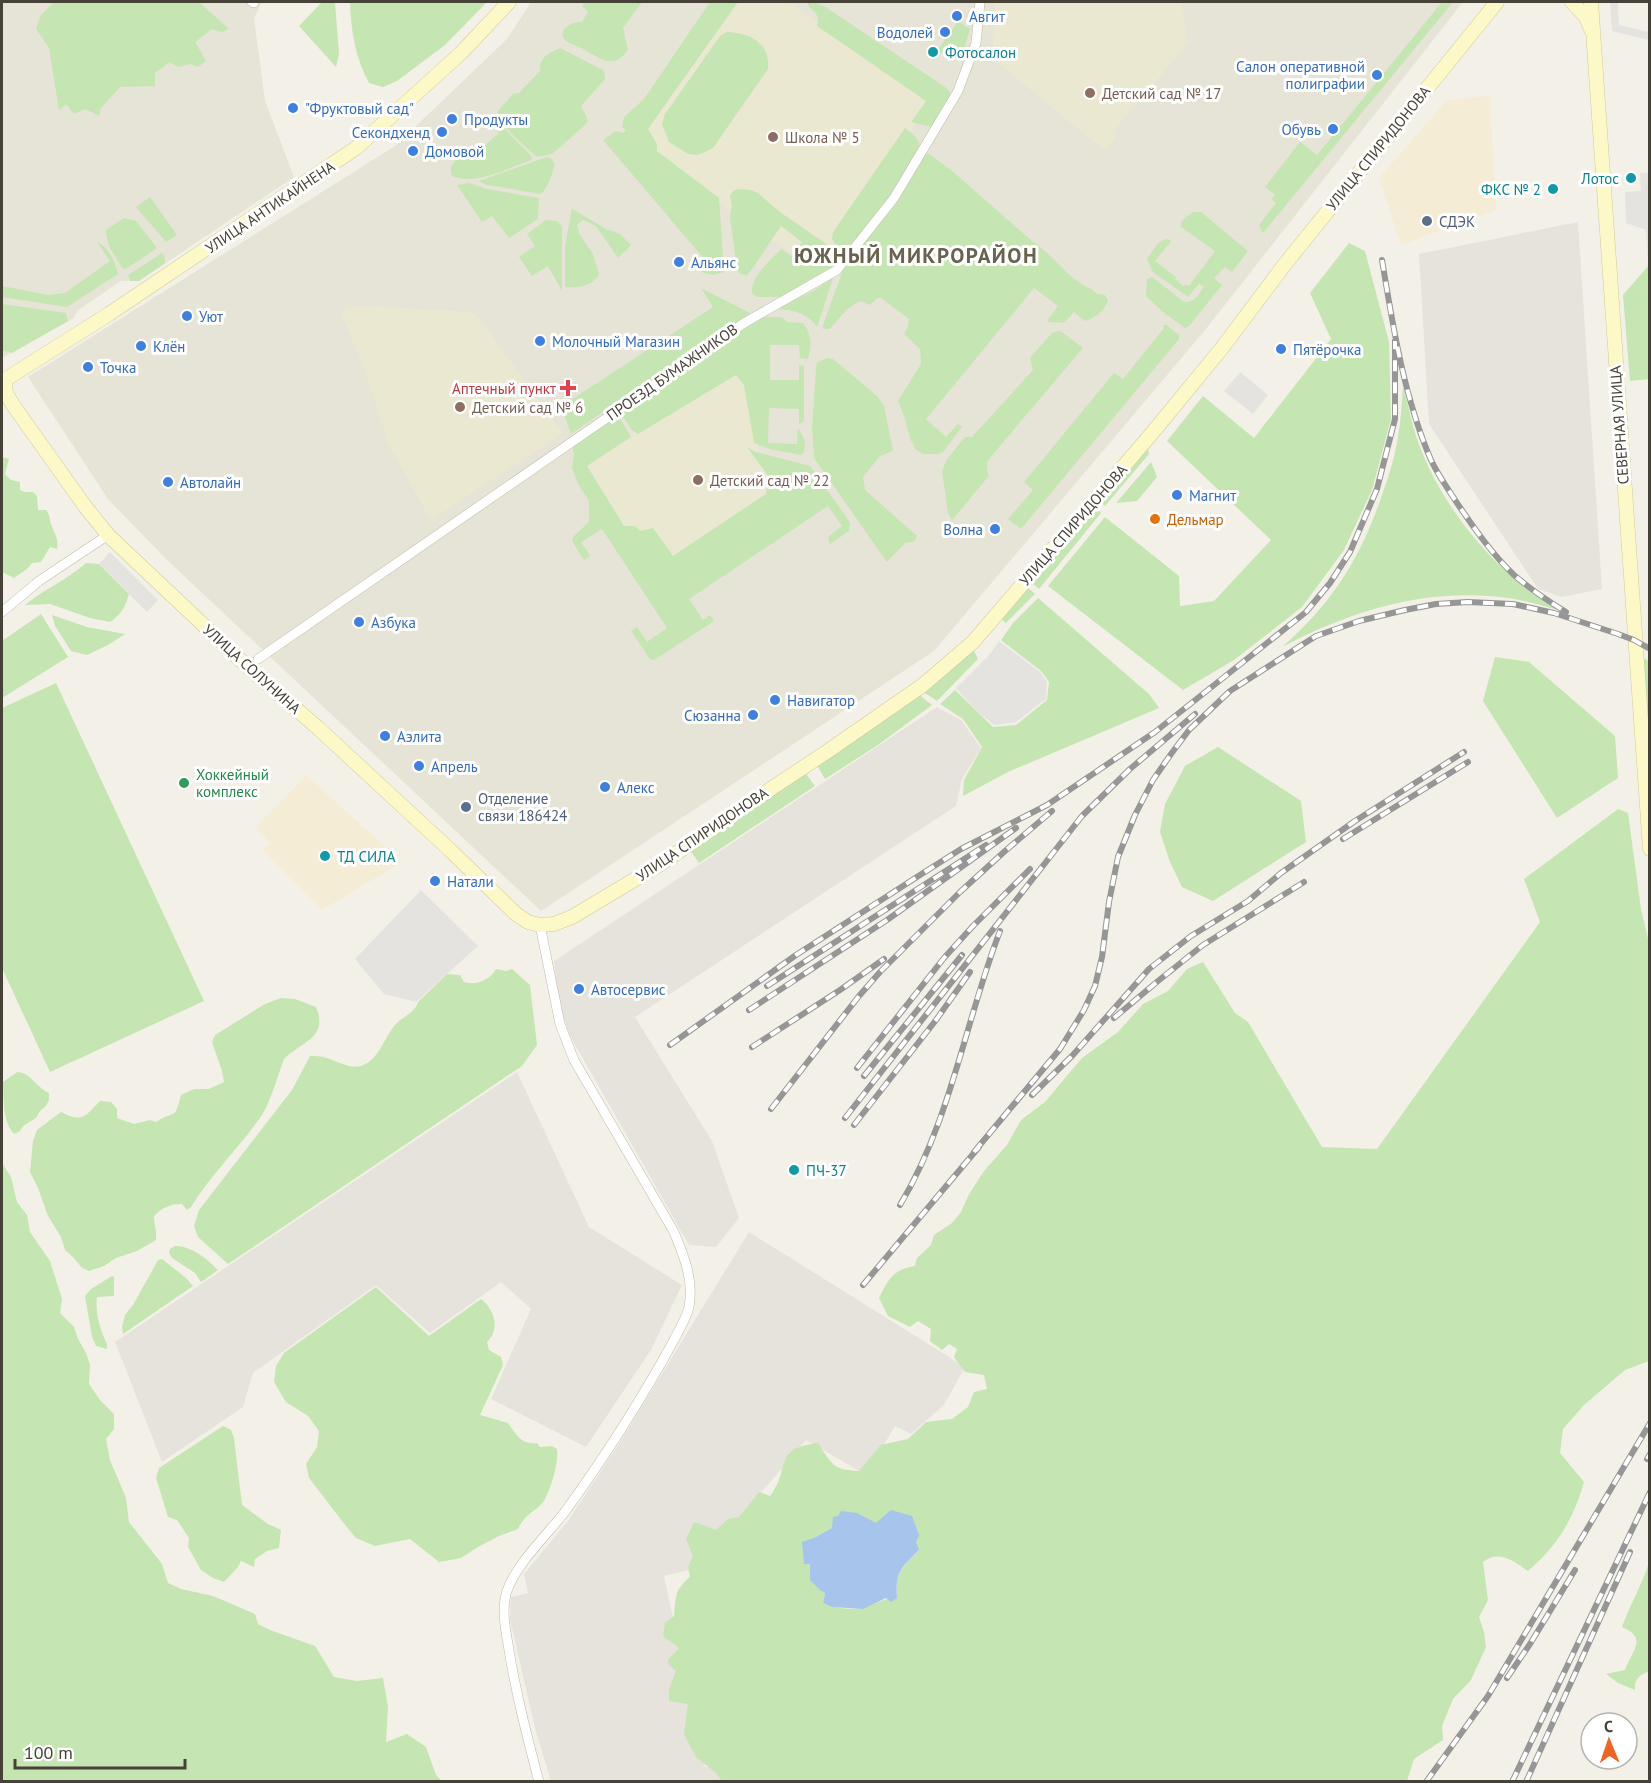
<svg xmlns="http://www.w3.org/2000/svg" width="1651" height="1783" font-family="'PT Sans',sans-serif">
<style>
.residential{fill:#e6e4d6}
.commercial{fill:#f4ecd4}
.industrial{fill:#e5e3dc}
.education{fill:#ebe8d2}
.green{fill:#c5e5b2;fill-rule:evenodd}
.parking{fill:#e4e3df}
.water{fill:#a7c4ed}
.lines{fill:none;stroke-linecap:round;stroke-linejoin:round}
.street-casing{stroke:#bebaaa;stroke-width:10}
.secondary-casing{stroke:#d0cb99;stroke-width:15}
.street{stroke:#fff;stroke-width:9}
.secondary{stroke:#fcf8c8;stroke-width:14}
.rail-casing{stroke:#969696;stroke-width:6}
.rail{stroke:#fff;stroke-width:4;stroke-dasharray:11;stroke-linecap:butt}
.shop-dot{fill:#3f7fe0;stroke:#fff;stroke-width:2}
.culture-dot{fill:#0f9aa8;stroke:#fff;stroke-width:2}
.education-dot{fill:#8d6e63;stroke:#fff;stroke-width:2}
.service-dot{fill:#5c6f8a;stroke:#fff;stroke-width:2}
.health-dot{fill:#e0444e;stroke:#fff;stroke-width:2}
.food-dot{fill:#e8710a;stroke:#fff;stroke-width:2}
.leisure-dot{fill:#2e9e5b;stroke:#fff;stroke-width:2}
.labels{text-anchor:middle;dominant-baseline:central;stroke-width:6;stroke-linejoin:round;paint-order:stroke}
.shop-label{font-size:15px;fill:#366cbe;stroke:#fff;text-anchor:start}
.culture-label{font-size:15px;fill:#0d838f;stroke:#fff;text-anchor:start}
.education-label{font-size:15px;fill:#785e54;stroke:#fff;text-anchor:start}
.street-label{font-size:15px;fill:#464237;stroke:#fff}
.service-label{font-size:15px;fill:#4e5e75;stroke:#fff;text-anchor:start}
.health-label{font-size:15px;fill:#be3a42;stroke:#fff;text-anchor:end}
.food-label{font-size:15px;fill:#c56008;stroke:#fff;text-anchor:start}
.leisure-label{font-size:15px;fill:#27864d;stroke:#fff;text-anchor:start}
.district-label{font-size:21px;font-weight:bold;letter-spacing:1.5px;fill:#68624e;stroke:#fff}
</style>
<rect width="100%" height="100%" fill="#f3f1e7"/>
<path class="residential" d="M2,2H262L254,18L265,101L294,177L139,281H121L77,311L74,318L2,358Z
M531,2H1463L1206,329L934,651L541,911L167,560L108,499L28,377L395,146L507,39Z"/>
<path class="commercial" d="M1490,95L1496,210L1401,245L1379,178L1446,101Z
M306,775L402,862L322,910L262,850L270,843L256,827Z"/>
<path class="industrial" d="M1578,222L1602,589L1562,597L1538,589L1429,424L1419,254Z
M937,707L961,720L981,748L962,779L956,806L635,1017L712,1141L739,1218L716,1247L689,1245L569,1034L558,998L554,961Z
M517,1072L589,1227L682,1285L651,1350L586,1447L491,1399L531,1309L501,1282L430,1333L376,1285L253,1373L243,1407L162,1462L115,1342Z
M749,1232L965,1367L944,1405L911,1434L895,1426L866,1475L806,1440L697,1568L664,1576L705,1767L719,1764L723,1781H551L535,1728L510,1619L511,1597L528,1593L524,1574L568,1521L620,1442Z"/>
<path class="education" d="M733,2H788L931,101L815,269L634,144Z
M995,2H1181L1188,43L1116,128L1115,139L1104,150L992,58Z
M347,305L469,312L478,317L563,433L431,520L389,445L361,360L341,313Z
M735,370L750,383L759,453L800,466L666,595L575,467Z"/>
<path class="green" d="M54,2H199L229,29L222,32L212,29L195,42L206,61L198,67L191,64L178,67L170,62L155,73V86L120,87L101,108L99,116L85,109L74,114L66,104L59,110L49,48L36,29L41,15Z
M322,2H335L339,54L336,67L299,26Z
M350,2H487L445,45L397,81L383,87L369,83C355,57 351,31 350,2Z
M585,2H642L623,28L628,50C611,73 598,55 579,47C575,45 570,44 566,41C555,29 573,21 582,22L588,12L582,6Z
M710,2H738L648,129L657,144V151L719,198L724,272L714,275L701,272L706,261L603,140L616,131L623,133L626,130L622,127L624,117L644,99Z
M807,2L816,3L827,8L945,87L950,92L949,99L931,127L911,122L926,101L817,26C821,10 810,13 807,2Z
M1442,2H1453L1263,233L1259,225L1276,203L1271,199L1275,195L1265,187L1300,142L1317,155Z
M958,21L970,29L963,53L953,60L937,51Z
M727,32C751,33 770,43 768,69L713,148L705,152L697,155L688,154L669,142L662,124L665,114L720,36Z
M560,48L601,69L604,71L605,79L581,106L587,118V123L557,150L552,154L537,157C525,146 500,127 498,111L513,94L519,93L540,71C539,57 549,53 560,48Z
M494,116L505,129L532,157L531,160C508,168 475,186 452,176C447,165 459,157 467,150L472,156L499,133L491,125V120Z
M905,128C913,134 918,137 920,147L890,196L849,249L837,246L832,239L833,232Z
M926,154H929L951,170L1032,241C1054,255 1068,280 1093,290L1097,294L1105,295L1108,301C1103,312 1096,317 1085,321L1074,312L1064,323C1058,321 1053,324 1047,321L1058,306L1034,288L926,419L946,437L958,424L962,427L943,452L937,454H924L916,450L911,441L904,416L898,401L921,364L920,349L904,334L908,327L909,319L881,298H877L870,305L861,301C847,307 840,317 830,329H823V325L843,270L898,201Z
M547,157L551,158L555,165C552,175 548,187 541,194L487,185L479,181Z
M469,183L487,189L539,198L538,219L509,238L492,216L482,222L457,185Z
M740,189L751,190L758,193L780,212L826,244L836,257V263L832,267L780,297H757L752,293C750,277 771,260 781,249L792,256L802,242L781,226L752,269L747,275L740,274L737,269L730,217L732,205L730,196L734,190Z
M150,197L177,235L166,242L136,207Z
M572,209L606,229L620,234L631,245L618,258L596,226L583,220L577,225L580,235L593,254L599,275C590,287 578,288 565,287V246Z
M1194,212H1201L1248,251L1232,272L1225,267L1214,278L1222,285L1189,326L1185,328L1163,312L1146,296L1147,279L1152,277L1184,302C1195,303 1198,295 1204,287L1199,284L1188,297L1153,272L1147,259L1159,242L1167,239L1171,241L1155,261L1176,277L1175,279L1183,286L1185,285L1189,286L1215,251L1181,227V222L1187,216Z
M124,218L136,221L157,248L126,269L122,268C114,253 107,248 106,230Z
M546,220L557,221L562,226V291L548,266L532,276L519,257L535,246L527,234Z
M97,242C109,247 115,262 118,274L67,307L2,297V286L48,295L65,293L110,261Z
M1349,243L1365,251L1389,342L1391,419L1372,490L1344,550L1302,607L1234,660L1183,690L1048,586L1105,517L1179,576L1180,606L1214,601L1271,540L1167,441L1203,396L1254,438L1331,339L1310,293Z
M162,253L164,256L165,263L139,281H130L128,275Z
M1649,265V379L1630,381L1623,295Z
M833,278L817,327C808,313 793,310 777,309L815,290Z
M701,288L752,314L662,371L571,434L563,412L566,406L571,400L713,307Z
M2,304L66,313L68,321L12,353L2,350Z
M763,317H782L787,322L803,323C812,335 812,345 808,359L800,358L799,345H770V380H799V365L804,366V421L799,424V409L769,408L768,443L797,444L798,428L805,441L804,452L801,455L770,449L754,443L744,385L736,375L638,434L632,430L621,414L622,410L630,403Z
M1165,324L1179,335V339L1021,529L1008,519L1033,490L1024,482L1114,373L1123,379L1164,328L1163,326Z
M1058,331L1062,332L1083,348L989,459L987,464L988,477L952,520L948,513L942,471L947,459L965,437H972L1033,370L1030,358L1052,333Z
M828,358L833,359L877,396L884,406L893,451L880,456L863,477L865,490L917,536L914,542L905,543L887,562L814,458L812,427L816,369L817,362Z
M1403,386C1409,408 1413,431 1422,452C1443,504 1481,552 1524,587C1535,596 1547,602 1559,610C1539,605 1520,599 1500,597C1420,589 1352,611 1282,647C1332,604 1361,557 1382,495C1389,476 1395,456 1398,437C1401,420 1402,403 1403,386Z
M617,413L631,437L587,466L624,526H635L640,531L653,528L673,556L766,494L769,477L747,447L756,452L810,466L847,518L850,523L849,531L830,544L828,537L842,526L828,506L689,599L703,620L710,615L714,621L654,660L650,659L631,631L637,627L647,642L667,628L602,529L581,542L590,556L584,560L572,541L574,536L589,522V501L578,484L572,468L574,454L572,445Z
M1139,438L1147,444L1149,454L1105,506L1091,494Z
M2,457L9,459L5,474L11,480L20,482V490L25,492H33L37,496L38,510H46C50,515 49,517 51,524C54,533 59,538 57,549L50,547L41,562L32,563L27,569L14,578L2,572Z
M1151,462L1157,477L1137,501L1116,503Z
M1088,503L1101,513L1039,589L1026,578Z
M86,563L99,564L129,594C125,607 122,614 110,622L90,618L50,604L25,605C44,589 67,580 86,563Z
M1021,582L1035,594L1006,623L995,614Z
M1038,598L1149,694L1159,708L1008,772L963,796L964,780L982,747L963,719L940,704L955,690L993,727L1016,725L1047,700L1049,682L1041,671L1001,640L1013,623Z
M41,614L68,657L2,698V641Z
M52,615L87,627L125,634L108,645L87,655L71,651L55,626Z
M968,648L974,651L978,659L937,701L922,691Z
M1639,656L1649,661V801Z
M1495,657L1529,662L1615,736L1618,778L1557,818L1483,701Z
M56,683L204,1001L50,1072L2,968V708Z
M918,694L932,705L878,745L825,779L817,765Z
M1218,747L1301,801L1306,842L1213,901L1182,887L1170,862L1160,832L1165,804L1185,766Z
M804,771L815,786L699,863L688,847Z
M1618,809L1628,813L1641,909L1650,947L1649,1361L1625,1370L1584,1405L1563,1429L1560,1453L1584,1482C1573,1520 1558,1545 1528,1571C1514,1562 1500,1549 1483,1562L1488,1600L1479,1617L1484,1632L1486,1647L1471,1680L1453,1699L1442,1726L1443,1740L1414,1759L1407,1781H722L716,1773L696,1757L684,1734L688,1704L669,1701V1689L676,1671L669,1665L668,1660L679,1648L663,1636L665,1623L674,1616C676,1597 674,1590 690,1577L688,1567L693,1556L686,1539L694,1522L716,1530L728,1519L739,1517L759,1492L770,1496C792,1468 771,1449 818,1443C832,1464 832,1470 859,1471L881,1445L908,1439L926,1422L952,1419L968,1407L974,1392L987,1389L984,1375L965,1372L954,1357L957,1349L949,1344L942,1350L930,1341L931,1329L918,1321L910,1327L888,1316L879,1298C888,1280 893,1269 915,1266L917,1258L931,1245L934,1235L952,1223L961,1212L969,1194L984,1171L1007,1145L1021,1120L1045,1102L1082,1058L1118,1032L1143,1004L1168,991L1187,969L1203,962L1235,1013L1248,1022L1322,1147L1377,1149L1540,922L1524,879ZM857,1513L919,1550C902,1568 895,1572 897,1598C885,1598 877,1603 865,1607C854,1611 835,1608 823,1603L825,1593L811,1580L810,1564L814,1538L832,1528L838,1516Z
M496,969L506,971L512,969L530,985L537,1045L522,1066L228,1264L198,1237L194,1226L199,1210L292,1090L310,1056C315,1056 320,1056 324,1057C344,1063 357,1076 375,1056C383,1047 387,1034 395,1025C402,1017 416,1012 418,1002L447,974L460,975L464,982C476,986 490,980 496,969Z
M281,998L295,999L316,1007C329,1038 301,1042 284,1059C277,1077 272,1098 262,1115C240,1147 211,1174 191,1207L187,1210L182,1204C170,1204 163,1207 154,1216C154,1225 157,1231 156,1240L137,1251L116,1258L104,1266L89,1271L82,1268L73,1257L65,1250L61,1237L48,1216L38,1188L30,1172L33,1141L37,1130L61,1112C83,1124 86,1115 100,1101L111,1102L117,1109V1118L134,1124L150,1120L156,1122C176,1109 174,1122 181,1095L194,1089H209L224,1082L222,1071L212,1042L215,1035L265,1004Z
M17,1072C30,1072 37,1088 49,1093V1100L46,1106L40,1111L36,1118L23,1126L20,1131L14,1134C2,1121 4,1098 3,1082Z
M2,1163L11,1177L17,1202L27,1215L30,1232L50,1261L62,1299L60,1313L74,1327L78,1339L86,1353L90,1365L89,1384L100,1400L114,1414V1429L106,1439L110,1460L126,1498L129,1522L162,1564L168,1583L181,1589L213,1596L255,1614L258,1624L270,1630L315,1646L334,1677L357,1681L383,1678L388,1707L386,1742L407,1734L426,1747L436,1775L442,1781H2Z
M175,1246C192,1246 207,1259 218,1270L201,1282L195,1273L172,1258L169,1253L170,1249Z
M162,1259L186,1278L193,1286L123,1334L122,1327L125,1315L133,1305L158,1260Z
M112,1276L114,1277V1296L97,1297C95,1312 100,1330 107,1344V1349L96,1346L92,1337L85,1296L91,1289Z
M376,1287L429,1336L481,1299C494,1309 501,1329 487,1342L489,1350L501,1357L503,1365L480,1415L508,1423C516,1434 521,1445 537,1443L540,1447L552,1446L557,1449C559,1462 551,1489 544,1501C536,1512 526,1512 518,1529L499,1536L478,1547L461,1558L439,1562L410,1539L375,1546L356,1538L346,1526L309,1478L306,1464L317,1447L319,1431L308,1416L286,1402L274,1382L276,1366L284,1353Z
M223,1426L231,1430L234,1438L242,1505L268,1524L281,1530L279,1548L267,1551L255,1559L254,1567L241,1561L238,1567L224,1582L213,1578L201,1570L188,1547L189,1538L177,1520L168,1517L156,1478L159,1468Z
M1649,1562V1671C1640,1675 1634,1679 1635,1690L1618,1683L1606,1674L1625,1670C1631,1652 1649,1638 1622,1627C1630,1605 1642,1585 1649,1562Z"/>
<path class="parking" d="M1610,2H1618L1619,25L1649,32V40L1612,31Z
M1640,173H1649V260H1648L1646,230L1626,223L1625,192L1641,191Z
M1240,372L1268,395L1253,414L1224,391Z
M110,552L158,600L147,612L99,564Z
M999,641L1040,672L1047,682L1046,699L1016,722L994,725L976,710L956,688L990,654Z
M421,890L478,946L416,1002L384,994L355,959Z"/>
<path class="water" d="M891,1510L912,1516L919,1535L916,1542L919,1550C901,1568 895,1572 897,1598L891,1602L886,1598L863,1609L833,1607L823,1603L825,1593L820,1590L810,1580V1564H804L802,1542L814,1538L832,1528L833,1517L838,1516L841,1511L857,1513L876,1523Z"/>
<g class="lines">
<defs>
<path id="street" d="M252,2L254,3
M2,612L39,581L108,535
M258,659L744,323L837,270L894,198L958,91L976,43L980,2
M539,1782C527,1736 515,1690 508,1644C505,1627 502,1611 506,1594C514,1566 546,1536 564,1513C600,1464 633,1412 663,1360C670,1346 686,1321 689,1307C694,1280 684,1256 674,1232L574,1060L560,1024L540,925"/>
<path id="secondary" d="M509,2L461,53L356,148L109,314L6,379C3,390 7,395 13,405L84,505L108,535L248,667L318,728L450,850L516,914L528,922L540,925L554,924L572,917L659,865L772,788L828,751L923,685L973,642L1153,432L1222,348L1285,264L1497,2
M1572,2L1586,17L1591,29
M1591,2L1650,849"/>
</defs>
<use href="#street" class="street-casing"/>
<use href="#secondary" class="secondary-casing"/>
<use href="#street" class="street"/>
<use href="#secondary" class="secondary"/>
<defs>
<path id="rail" d="M1382,260C1393,327 1404,397 1431,460C1438,475 1448,489 1457,503C1474,528 1492,554 1514,575C1530,589 1548,601 1566,612
M1343,839L1468,762
M767,986L986,845
M749,1010L887,920L1016,828
M1114,1018L1158,981L1203,945L1304,882
M670,1045L796,955L920,875L961,849L1047,805L1155,732L1306,612L1330,583L1350,552L1377,489L1395,419V341
M752,1047L840,990L884,959
M857,1068L944,958L973,926L1030,869
M864,1076L962,955
M1032,1095L1072,1056L1149,969L1191,936L1248,901L1281,873L1355,821L1464,752
M771,1109L859,996L880,972L960,892L1005,851L1052,811
M845,1118L1082,816L1130,769L1195,714
M854,1125L936,1020L970,972
M974,1152L1060,1049L1084,1010L1095,986L1102,957L1109,902L1118,857L1135,815L1153,780L1171,754L1189,730L1230,691L1316,636L1359,621L1405,610L1436,604L1468,602L1513,604L1554,613L1618,634L1634,640L1650,649
M900,1205C951,1120 965,1022 1000,931
M863,1285L979,1147
M1647,1459L1650,1454
M1507,1678L1530,1644L1575,1570
M1426,1782L1488,1696L1650,1423
M1512,1782L1650,1492
M1526,1782L1630,1552"/>
</defs>
<use href="#rail" class="rail-casing"/>
<use href="#rail" class="rail"/>
</g>
<g class="shop-dot">
<circle cx="957" cy="16" r="6"/>
<circle cx="945" cy="32" r="6"/>
<circle cx="1377" cy="75" r="6"/>
<circle cx="293" cy="108" r="6"/>
<circle cx="452" cy="119" r="6"/>
<circle cx="1333" cy="129" r="6"/>
<circle cx="442" cy="132" r="6"/>
<circle cx="413" cy="151" r="6"/>
<circle cx="679" cy="262" r="6"/>
<circle cx="187" cy="316" r="6"/>
<circle cx="540" cy="341" r="6"/>
<circle cx="141" cy="346" r="6"/>
<circle cx="1281" cy="349" r="6"/>
<circle cx="88" cy="367" r="6"/>
<circle cx="168" cy="482" r="6"/>
<circle cx="1177" cy="495" r="6"/>
<circle cx="995" cy="529" r="6"/>
<circle cx="359" cy="622" r="6"/>
<circle cx="775" cy="700" r="6"/>
<circle cx="753" cy="715" r="6"/>
<circle cx="385" cy="736" r="6"/>
<circle cx="419" cy="766" r="6"/>
<circle cx="605" cy="787" r="6"/>
<circle cx="435" cy="881" r="6"/>
<circle cx="579" cy="989" r="6"/>
</g>
<g class="culture-dot">
<circle cx="933" cy="52" r="6"/>
<circle cx="1631" cy="178" r="6"/>
<circle cx="1553" cy="189" r="6"/>
<circle cx="325" cy="856" r="6"/>
<circle cx="794" cy="1170" r="6"/>
</g>
<g class="education-dot">
<circle cx="1090" cy="93" r="6"/>
<circle cx="773" cy="137" r="6"/>
<circle cx="460" cy="407" r="6"/>
<circle cx="698" cy="480" r="6"/>
</g>
<g class="service-dot">
<circle cx="1427" cy="221" r="6"/>
<circle cx="466" cy="807" r="6"/>
</g>
<path class="health-dot" d="M565 379h6v6h6v6h-6v6h-6v-6h-6v-6h6z"/>
<circle class="food-dot" cx="1155" cy="519" r="6"/>
<circle class="leisure-dot" cx="184" cy="783" r="6"/>
<g class="labels">
<g class="shop-label">
<text x="969" y="16">Авгит</text>
<text x="933" y="32" text-anchor="end">Водолей</text>
<text x="1365" y="66" text-anchor="end">Салон оперативной<tspan x="1365" dy="17">полиграфии</tspan></text>
<text x="305" y="108">"Фруктовый сад"</text>
<text x="464" y="119">Продукты</text>
<text x="1321" y="129" text-anchor="end">Обувь</text>
<text x="430" y="132" text-anchor="end">Секондхенд</text>
<text x="425" y="151">Домовой</text>
<text x="691" y="262">Альянс</text>
<text x="199" y="316">Уют</text>
<text x="552" y="341">Молочный Магазин</text>
<text x="153" y="346">Клён</text>
<text x="1293" y="349">Пятёрочка</text>
<text x="100" y="367">Точка</text>
<text x="180" y="482">Автолайн</text>
<text x="1189" y="495">Магнит</text>
<text x="983" y="529" text-anchor="end">Волна</text>
<text x="371" y="622">Азбука</text>
<text x="787" y="700">Навигатор</text>
<text x="741" y="715" text-anchor="end">Сюзанна</text>
<text x="397" y="736">Аэлита</text>
<text x="431" y="766">Апрель</text>
<text x="617" y="787">Алекс</text>
<text x="447" y="881">Натали</text>
<text x="591" y="989">Автосервис</text>
</g>
<g class="culture-label">
<text x="945" y="52">Фотосалон</text>
<text x="1619" y="178" text-anchor="end">Лотос</text>
<text x="1541" y="189" text-anchor="end">ФКС № 2</text>
<text x="337" y="856">ТД СИЛА</text>
<text x="806" y="1170">ПЧ-37</text>
</g>
<g class="education-label">
<text x="1102" y="93">Детский сад № 17</text>
<text x="785" y="137">Школа № 5</text>
<text x="472" y="407">Детский сад № 6</text>
<text x="710" y="480">Детский сад № 22</text>
</g>
<g class="street-label">
<text transform="translate(1378 148) rotate(-51)">УЛИЦА СПИРИДОНОВА</text>
<text transform="translate(270 207) rotate(-34)">УЛИЦА АНТИКАЙНЕНА</text>
<text transform="translate(672 372) rotate(-35)">ПРОЕЗД БУМАЖНИКОВ</text>
<text transform="translate(1619 425) rotate(-94)">СЕВЕРНАЯ УЛИЦА</text>
<text transform="translate(1073 525) rotate(-49)">УЛИЦА СПИРИДОНОВА</text>
<text transform="translate(252 669) rotate(42)">УЛИЦА СОЛУНИНА</text>
<text transform="translate(702 834) rotate(-34)">УЛИЦА СПИРИДОНОВА</text>
</g>
<g class="service-label">
<text x="1439" y="221">СДЭК</text>
<text x="478" y="798">Отделение<tspan x="478" dy="17">связи 186424</tspan></text>
</g>
<g class="health-label">
<text x="556" y="388">Аптечный пункт</text>
</g>
<g class="food-label">
<text x="1167" y="519">Дельмар</text>
</g>
<g class="leisure-label">
<text x="196" y="774">Хоккейный<tspan x="196" dy="17">комплекс</tspan></text>
</g>
<g class="district-label">
<text x="916" y="255">ЮЖНЫЙ МИКРОРАЙОН</text>
</g>
</g>
<rect width="1651" height="1783" fill="none" stroke="#464237" stroke-width="6"/>
<g transform="translate(1609 1741) rotate(358)"><circle r="28" fill="#ffffff" stroke="#b5b3af" stroke-width="1.5"/>
<path d="M0-4.5L10 22L0 15L-10 22Z" fill="#ef6422"/>
<text y="-9" font-size="16" font-weight="bold" text-anchor="middle" fill="#464237">С</text>
</g>
<path d="M15 1759v9h170v-9" fill="none" stroke="#464237" stroke-width="3"/>
<text x="24" y="1759" font-size="18" fill="#464237" stroke="#ffffff" stroke-width="4.5" paint-order="stroke">100 m</text>
</svg>
